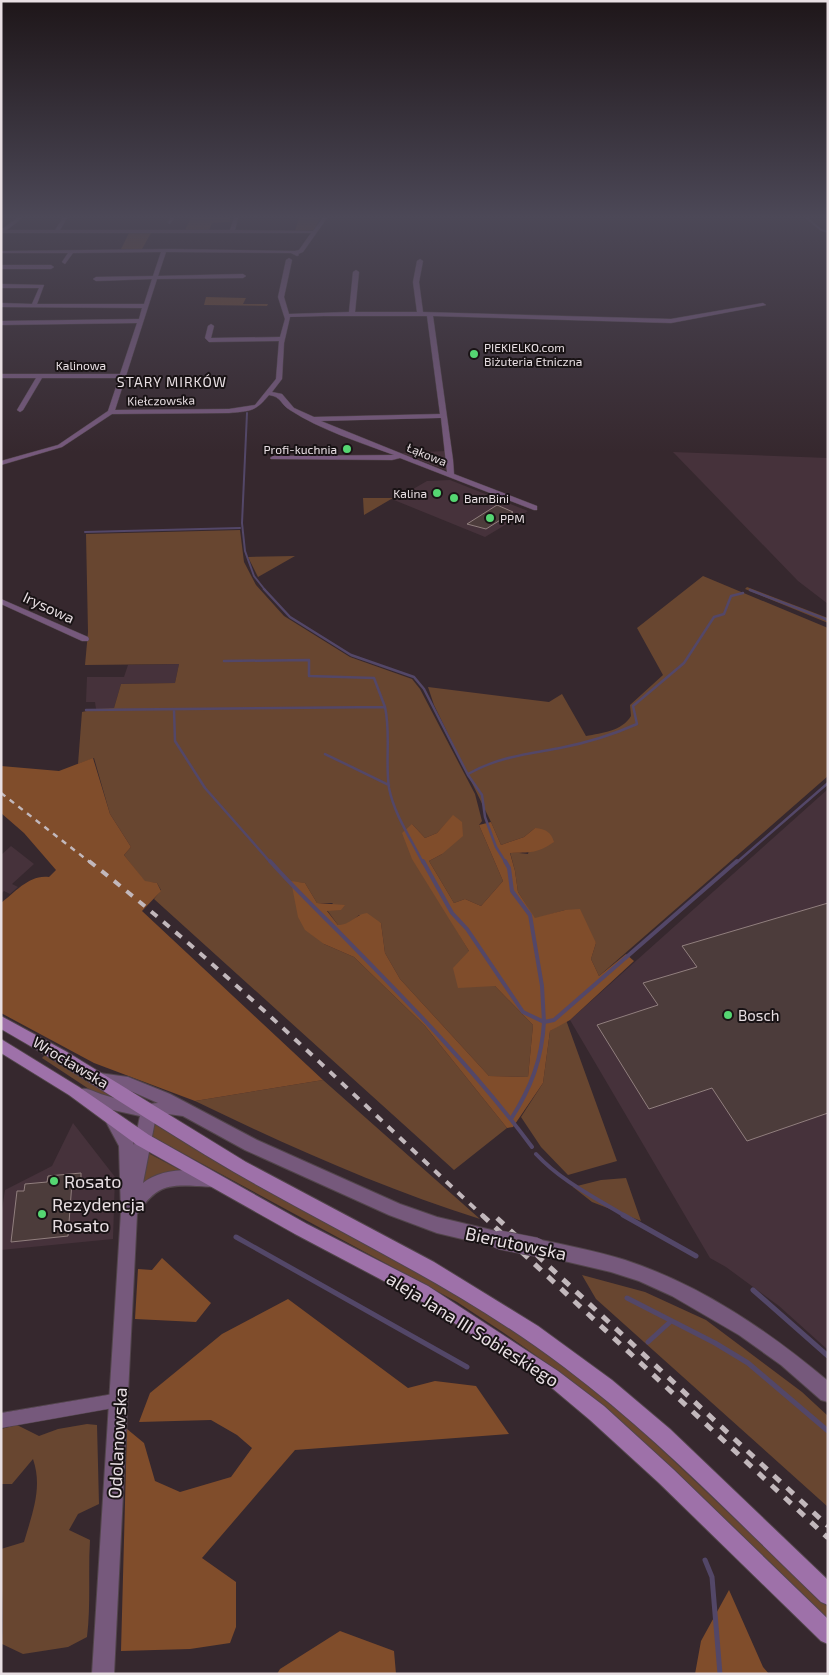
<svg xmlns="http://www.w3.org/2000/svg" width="829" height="1675" font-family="'Exo 2',sans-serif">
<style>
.built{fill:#46323b}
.green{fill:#684630}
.forest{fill:#804d2b}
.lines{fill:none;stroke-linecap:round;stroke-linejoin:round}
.stream-far3{stroke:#534768;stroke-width:2}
.stream-far2{stroke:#534768;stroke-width:2.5}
.stream-far1{stroke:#534768;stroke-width:4}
.stream{stroke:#534768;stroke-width:5}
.building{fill:#4c3c3b;stroke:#917f7e}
.minor-casing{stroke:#52454b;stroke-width:1}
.tertiary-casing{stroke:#52454b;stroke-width:2}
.secondary-casing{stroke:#52454b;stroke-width:2}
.minor{fill:#76597c;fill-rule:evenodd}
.tertiary{fill:#76597c;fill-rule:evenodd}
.secondary{fill:#9e71a9;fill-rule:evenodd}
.rail-far2{stroke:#c2b8bc;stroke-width:2.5;stroke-dasharray:5.5 5.5;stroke-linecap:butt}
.rail-far1{stroke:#c2b8bc;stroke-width:4;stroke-dasharray:8 8;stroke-linecap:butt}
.rail{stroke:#c2b8bc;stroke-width:5;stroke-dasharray:9 9;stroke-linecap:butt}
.tertiary-bridge-casing{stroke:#52454b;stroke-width:20;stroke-linecap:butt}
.tertiary-bridge{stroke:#76597c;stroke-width:19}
.poi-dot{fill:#55d672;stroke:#191315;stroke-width:2}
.labels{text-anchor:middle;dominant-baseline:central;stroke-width:4;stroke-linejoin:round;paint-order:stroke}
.far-poi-label{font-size:12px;fill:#e8dfe3;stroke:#191315;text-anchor:start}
.far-street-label{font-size:12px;fill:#e8dfe3;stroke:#191315}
.far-neighbourhood-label{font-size:14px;letter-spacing:1px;fill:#e8dfe3;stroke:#191315}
.street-label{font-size:15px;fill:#e8dfe3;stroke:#191315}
.poi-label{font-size:15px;fill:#e8dfe3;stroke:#191315;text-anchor:start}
.near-poi-label{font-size:18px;fill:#e8dfe3;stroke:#191315;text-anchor:start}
.near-street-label{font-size:18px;fill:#e8dfe3;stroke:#191315}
</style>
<rect width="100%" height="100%" fill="#36282e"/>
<path class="built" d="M447,451L448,471L401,453Z
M673,452L828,458V604L798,581Z
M450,480L528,511L485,537L394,500L427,481Z
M179,664L175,683L121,684L114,708L96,709L95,702H86L87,677H124L128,665Z
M828,789V1350L779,1306L726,1267L710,1258L570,1020Z
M11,846L34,864L12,884L18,887L10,894L4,891L1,894V855Z
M73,1123L115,1177L113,1239L1,1250V1216L5,1190L52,1166Z"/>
<path class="green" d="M191,218H230V222L212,223L209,231L185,230Z
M299,218H320L314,230L295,231Z
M129,233H151L142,249H121Z
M206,297L246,298L243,304H268L267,306L204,305Z
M363,498H393L364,515Z
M240,530L244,562L256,585L284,616L350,657L412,679L420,689L475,794L482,821L479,825L503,881L481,906L465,899L454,903L429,861L442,854L453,816L437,833L425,838L412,824L453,924L469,951L495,986L533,1025L528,1077L489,1076L400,979L385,953L381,923L359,915L347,925H338L327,910L333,903H317L305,883L291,882L324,944L354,957L425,1026L507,1128L454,1170L154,899L161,890L157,883L145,882L124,855L131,847L110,814L94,758L78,764L82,712L96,709L114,708L121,684L175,683L179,664L85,665L88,632L86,534Z
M295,556L258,577L248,557Z
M703,576L828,628V776L599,976L591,959L596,943L565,910L535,919L518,892L515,871L510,852L528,854L535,828L524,837L501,845L491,822L434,705L428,687L549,702L562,694L586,736C602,733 622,731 631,716L630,705L663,675L637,628Z
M747,587L828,618V623L745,589Z
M566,1020L617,1161L568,1175L541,1147L521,1117L543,1083L550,1031Z
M46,1054L119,1100L92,1091L42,1058Z
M323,1080L480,1219C382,1188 288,1146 195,1101Z
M154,1123L226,1168L395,1259L501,1321L554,1358L638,1427L828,1607V1619L555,1369L504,1333L457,1302L151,1136Z
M148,1153L150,1154L182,1171L140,1188Z
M626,1178L641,1221L592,1202L573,1187L601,1180Z
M582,1275L645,1292L706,1320L802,1392L828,1416V1507L596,1299Z
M87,1424L97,1425L99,1504L78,1514L69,1530L90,1540C88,1572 91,1604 87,1637L68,1647L23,1654L2,1644C4,1612 1,1581 1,1549L24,1542C32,1514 43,1488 33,1459L12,1484H1V1429L17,1425L39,1436L58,1429Z"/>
<path class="forest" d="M93,758L110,814L131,847L124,855L145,881L157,883L161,891L142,911L323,1080L195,1101L94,1063L1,1013V903C15,892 30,874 49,877L56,870L24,833L1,813V766L59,771Z
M453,815L462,822L463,836L442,854L429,861L454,903L465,899L481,906L503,881L479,825L491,822L501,845L524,837L535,828C546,829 551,832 554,842C536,854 530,852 510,853L515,871L518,892L535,918L565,910L580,909L596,943L591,959L599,976L626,954L634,961L570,1020L550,1031L543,1083L513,1127L507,1128L425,1026L354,957L324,944L305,930L298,917L291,881L305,883L317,903L345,905L341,910L327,911L338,925C351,925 354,915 367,913L381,923L385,953L400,979L489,1076L528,1077L533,1025L495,986L458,988L453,968L469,951L412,859L402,833L412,824L425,838L437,833Z
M162,1258L211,1303L196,1322L135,1319L138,1269L152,1270Z
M288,1299L408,1388L435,1381L476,1386L509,1434L295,1450L202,1558L236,1582V1627L230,1643L190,1649L121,1651L127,1429L144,1443L155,1481L180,1492L231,1477L252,1448L237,1435L211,1420L139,1422L150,1393L222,1334Z
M729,1590L763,1667L769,1674H695L701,1641Z
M340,1631L394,1651L396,1674H277L280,1669Z"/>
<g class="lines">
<path class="stream-far3" d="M807,218L821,230L828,232
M247,413L242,523L245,551L254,576L265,590
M85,532L240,528"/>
<path class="stream-far2" d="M264,589L290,617L351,655L414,677L424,689L468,775L482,795L485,817L496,847L506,863
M750,590L828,620
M224,661L309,660V676L374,678L385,707
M86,710L385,707C391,734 385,761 389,788C394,814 411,839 423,863
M174,710L175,741L205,788L271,863
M325,754L389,785
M468,774C498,757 527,754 560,748C586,743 612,735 637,724L633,706L684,663L714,617L724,614L731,596L743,593
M736,863L828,783"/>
<path class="stream-far1" d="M270,861C292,886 316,909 339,932C406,1000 475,1070 532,1147
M423,861L452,913L467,929L523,1012L544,1022C542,1059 531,1088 511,1119
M505,861L509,868L512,891L530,915L542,986L544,1022L554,1020L737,861
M536,1154C561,1181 594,1197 625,1216"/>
<path class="stream" d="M623,1215L696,1256
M236,1237L467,1367
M753,1290L828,1356
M627,1298L715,1343L748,1363L828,1431
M648,1342L670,1322
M705,1560L712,1577L720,1674"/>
</g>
<path class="building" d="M497,505L513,512L486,529L467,524Z
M828,903V1113L747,1141L712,1088L649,1109L597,1025L658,1005L643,983L697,967L682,946Z
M81,1173V1181L72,1182L68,1236L11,1242L17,1191H24L25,1184L47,1182L48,1176Z"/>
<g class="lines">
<defs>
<path id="minor" d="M17,218H22L7,230H55L63,218H67L60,230H230L234,218H238L235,230L313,231L323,218H327L303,252L298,254L299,255L297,256L291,253L166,252L158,276L243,274L246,276L243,278L157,279L115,410L229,409L255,405L276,379L279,341L209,342L205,338L208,326L211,324L214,326L211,338L280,337L285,319L278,297L286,260L289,258L292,260L284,297L289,314L349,312L353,272L356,270L359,272L355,312H417L413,282L417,261L420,259L423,261L419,282L423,312L671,319L763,303L766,305L671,323L433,316L453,460L454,474L537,506V510H534L400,458L392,460L271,459L270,458L273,456L394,455C359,442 321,430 290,410C280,404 282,397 269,395C255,412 250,411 229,413L112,414L62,447L1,465V461L58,445L108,411L119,378H42L23,410L20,412L17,410L36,378H1V374H120L137,323L1,325V321L139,319L142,308L1,307V303L32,304L39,288H1V284L44,285L37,304H144L152,279L96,281L93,279L96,277L153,276L161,252L73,253L65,264L62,262L68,253H1V251L171,249L295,251L299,250L311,233H1V230ZM324,316H427L440,414L314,417L294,408L282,394L272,392L282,379L284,343L290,317ZM441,418L447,472L321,421Z
M170,218H174L170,224L168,223Z
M1,265H51L54,267L51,269H1Z
M1,599L88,637L89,639L88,641H82L1,604Z
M119,1393L124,1395L126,1400L124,1405L119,1407L1,1428V1413Z"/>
<path id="tertiary" d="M99,1073L128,1077L170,1094L257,1140L400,1204L437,1217L500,1232L506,1235L508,1240L506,1245L500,1248L437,1233L389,1215L245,1150L183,1116L168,1114L156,1116L143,1183C161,1168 197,1167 219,1175L221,1180L219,1185C211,1188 204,1186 196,1186C165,1184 155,1188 137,1214L114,1674H92L121,1212L119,1146L105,1120L108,1115C123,1110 130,1133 134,1145L140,1116L104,1108L78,1098L75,1094L78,1090C87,1086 95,1093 104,1095C120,1100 142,1106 158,1103L126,1089L94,1083L91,1079L94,1075Z
M536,1239C566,1245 596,1251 625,1260C701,1285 767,1330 828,1381V1402L821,1400L781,1365L739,1335L672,1296L639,1281L611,1272L530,1253L528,1247L530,1241Z"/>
<path id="secondary" d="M1,1016L67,1052L246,1162L434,1262L538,1326L612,1380L670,1429L828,1580V1605L821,1602C737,1521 657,1437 564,1367C461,1289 345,1236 234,1172C155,1126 81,1074 1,1029Z
M1,1039L79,1087L149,1135L307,1224L428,1286L558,1371L604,1406L673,1469L828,1619V1644L821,1641L659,1483L590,1420L546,1383L416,1298L295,1234L137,1145L69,1095L1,1053Z"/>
</defs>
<use href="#minor" class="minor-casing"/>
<use href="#tertiary" class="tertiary-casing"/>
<use href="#secondary" class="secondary-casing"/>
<use href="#minor" class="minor"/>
<use href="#tertiary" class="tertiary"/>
<use href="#secondary" class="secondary"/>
<path class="rail-far2" d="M1,793L91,863"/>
<path class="rail-far1" d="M89,861C228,970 354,1096 483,1216"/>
<path class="rail" d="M482,1215L828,1538
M497,1218L828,1526"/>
<defs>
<path id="tertiary-bridge" d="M500,1240L536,1247"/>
</defs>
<use href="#tertiary-bridge" class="tertiary-bridge-casing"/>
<use href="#tertiary-bridge" class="tertiary-bridge"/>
</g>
<linearGradient id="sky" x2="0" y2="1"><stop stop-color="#1e1619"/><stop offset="0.48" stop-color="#4c4857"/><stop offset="1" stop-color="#4c4857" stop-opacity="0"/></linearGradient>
<rect width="829" height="452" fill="url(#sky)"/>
<g class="poi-dot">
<circle cx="474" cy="354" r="5"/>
<circle cx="347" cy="449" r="5"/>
<circle cx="437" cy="493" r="5"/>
<circle cx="454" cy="498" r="5"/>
<circle cx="490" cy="518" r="5"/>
<circle cx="728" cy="1015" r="5"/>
<circle cx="54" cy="1181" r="5"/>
<circle cx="42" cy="1214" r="5"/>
</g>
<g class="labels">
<g class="far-poi-label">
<text x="484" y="347">PIEKIELKO.com<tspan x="484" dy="14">Biżuteria Etniczna</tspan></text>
<text x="337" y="449" text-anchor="end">Profi-kuchnia</text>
<text x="427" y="493" text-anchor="end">Kalina</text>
<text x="464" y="498">BamBini</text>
<text x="500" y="518">PPM</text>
</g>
<g class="far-street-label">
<text x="81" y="365">Kalinowa</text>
<text transform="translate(161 400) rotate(-1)">Kiełczowska</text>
<text transform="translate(427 454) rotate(22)">Łąkowa</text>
</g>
<g class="far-neighbourhood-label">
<text x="172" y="381">STARY MIRKÓW</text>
</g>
<g class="street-label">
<text transform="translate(49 607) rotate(25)">Irysowa</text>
<text transform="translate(71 1062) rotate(31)">Wrocławska</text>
</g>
<g class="poi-label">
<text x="738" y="1015">Bosch</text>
</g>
<g class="near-poi-label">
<text x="64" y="1181">Rosato</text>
<text x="52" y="1204">Rezydencja<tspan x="52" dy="21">Rosato</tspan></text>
</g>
<g class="near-street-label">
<text transform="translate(516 1243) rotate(12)">Bierutowska</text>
<text transform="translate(473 1329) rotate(32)">aleja Jana III Sobieskiego</text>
<text transform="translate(117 1443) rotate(-87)">Odolanowska</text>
</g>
</g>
<rect width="829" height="1675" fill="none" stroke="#e8dfe3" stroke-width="5"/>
</svg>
